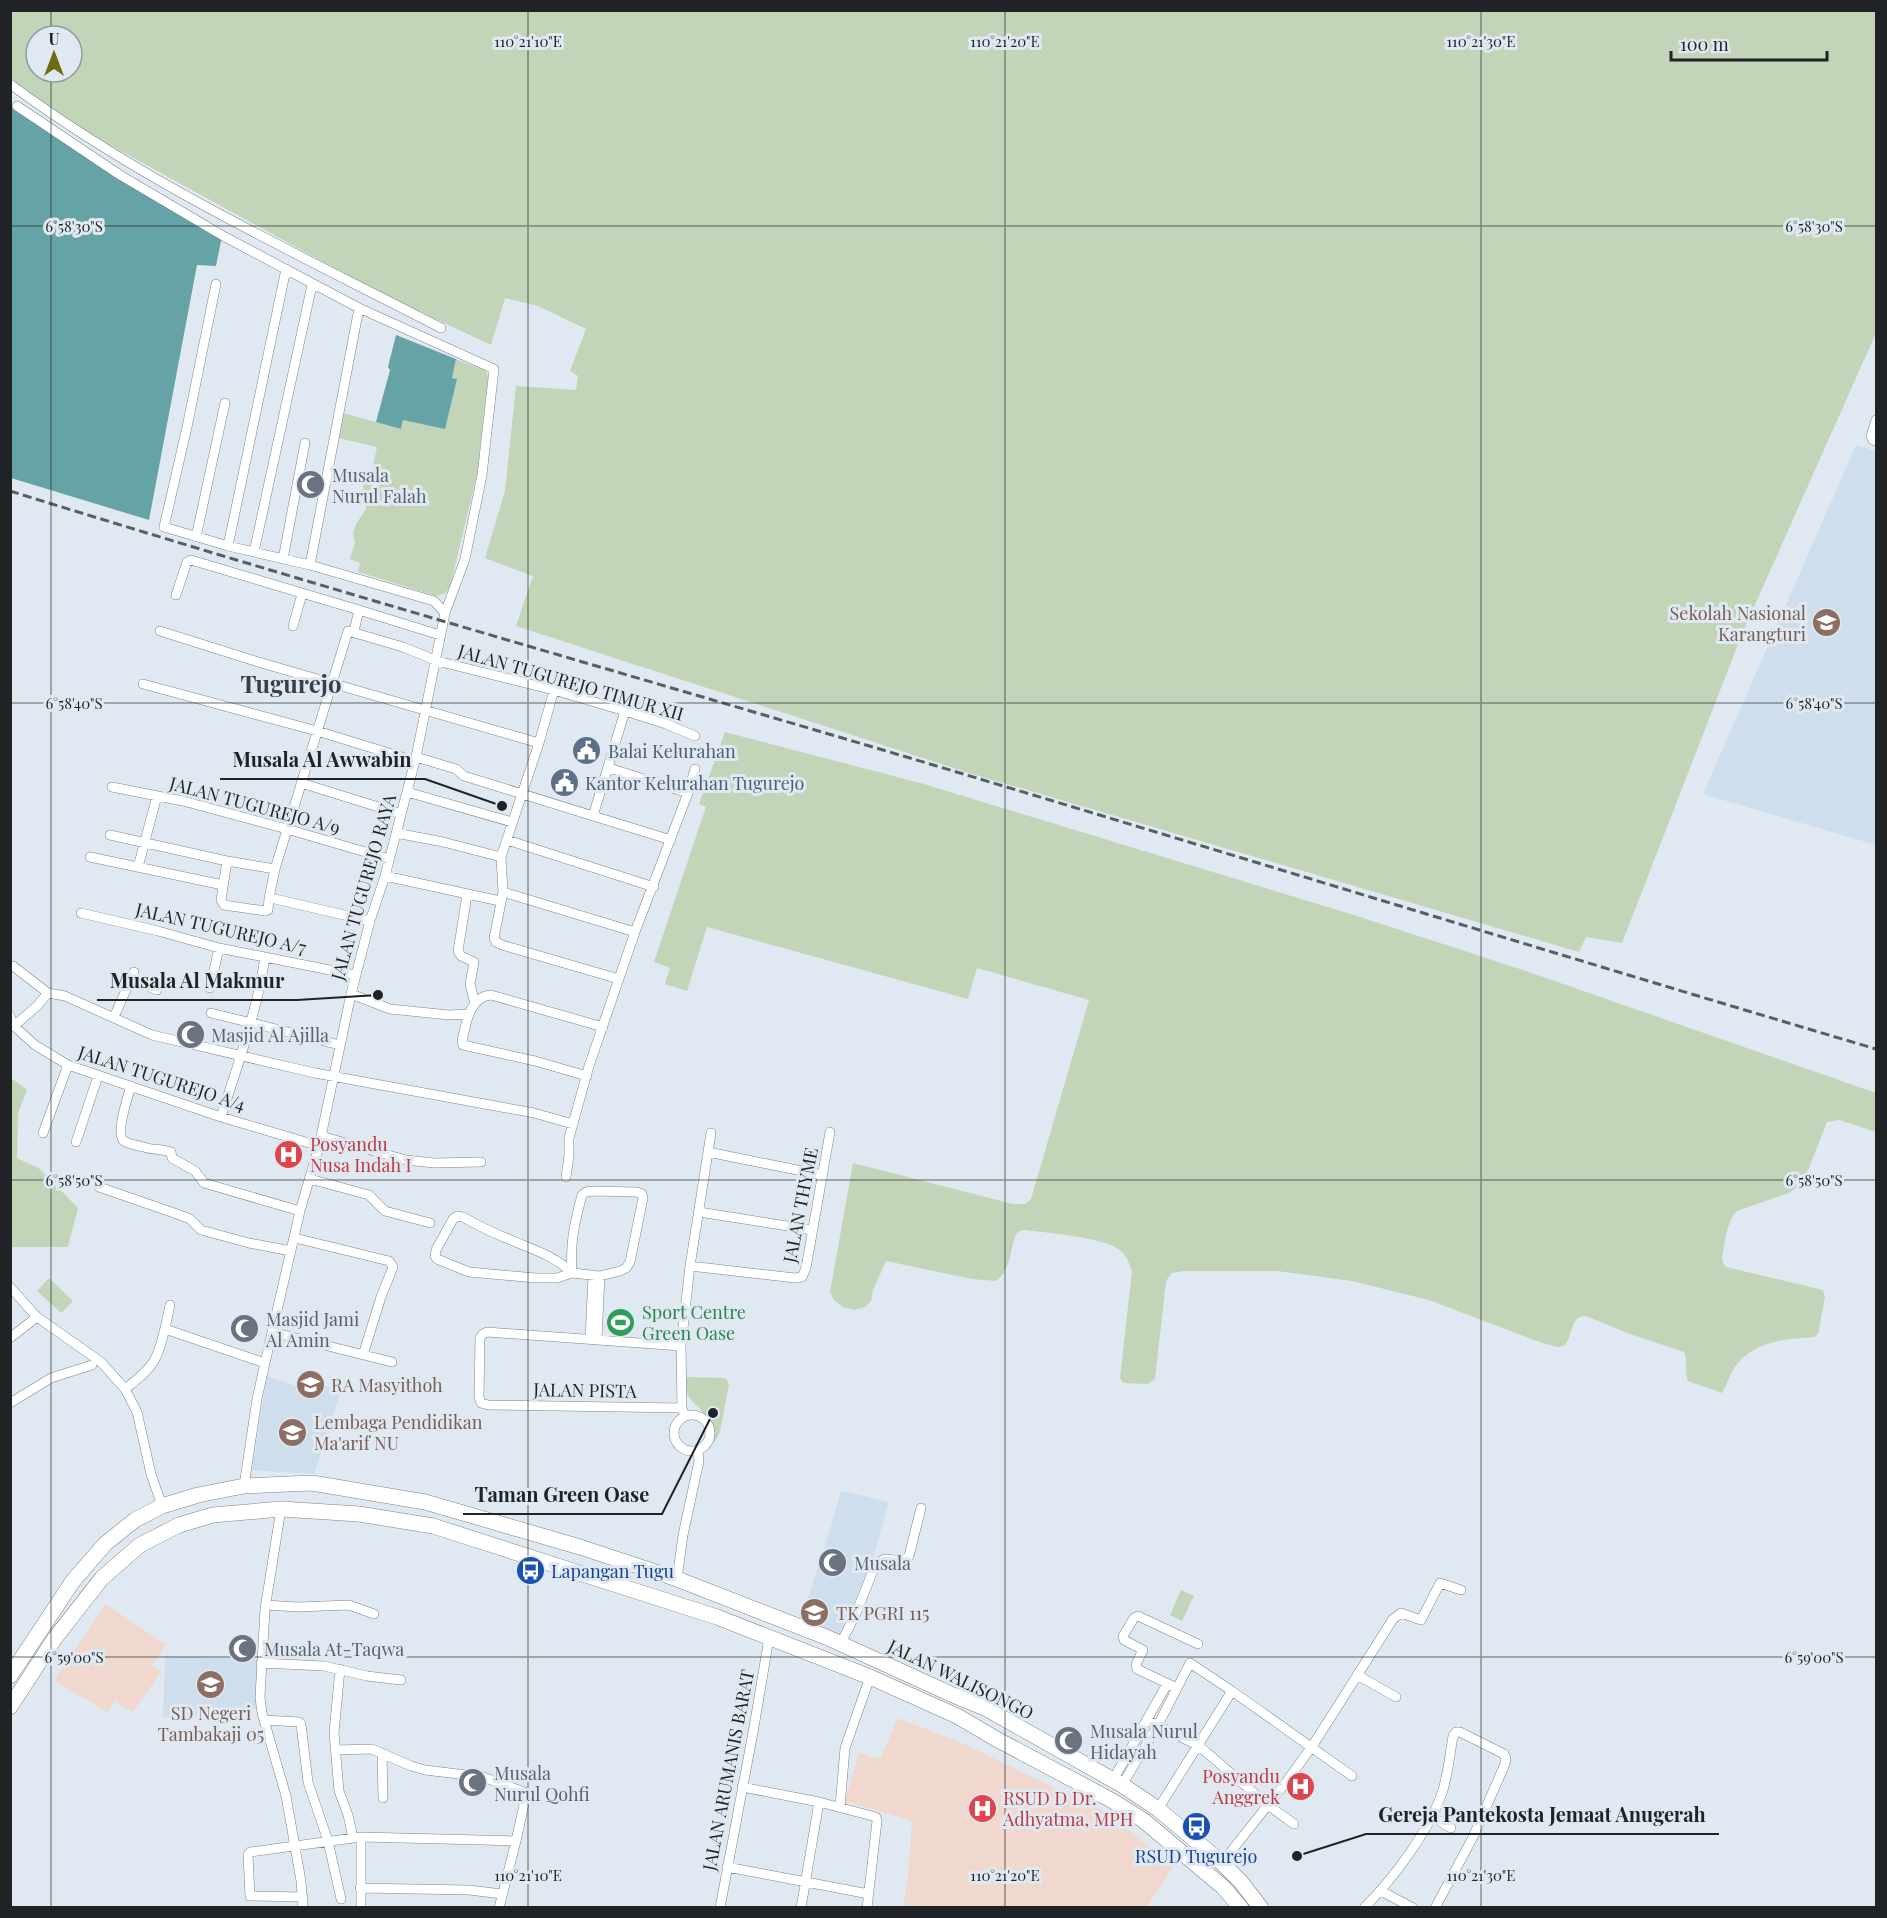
<svg xmlns="http://www.w3.org/2000/svg" width="1887" height="1918" font-family="'Playfair Display',serif">
<style>
.built{fill:#cfdeec}
.medical{fill:#f0d8ce}
.green{fill:#c2d5b8;fill-rule:evenodd}
.water{fill:#65a3a6}
.lines{fill:none;stroke-linecap:round;stroke-linejoin:round}
.minor-casing{stroke:#7c848b;stroke-width:10}
.trunk-casing{stroke:#7c848b;stroke-width:16}
.minor{stroke:#fff;stroke-width:9}
.trunk{stroke:#fff;stroke-width:15}
.rail{stroke:#585e61;stroke-width:3;stroke-dasharray:9 4.5;stroke-linecap:butt}
.ticks{fill:none;stroke:#1f2325;stroke-width:1.5;stroke-opacity:0.45}
.labels{text-anchor:middle;dominant-baseline:central;stroke-width:6;stroke-linejoin:round;paint-order:stroke}
.worship-label{font-size:18px;fill:#5b616d;stroke:#e0e9f1;text-anchor:start}
.education-label{font-size:18px;fill:#785e54;stroke:#e0e9f1;text-anchor:start}
.street-label{font-size:18px;fill:#1f2325;stroke:#e0e9f1}
.service-label{font-size:18px;fill:#4e5e75;stroke:#e0e9f1;text-anchor:start}
.health-label{font-size:18px;fill:#be3a42;stroke:#e0e9f1;text-anchor:start}
.leisure-label{font-size:18px;fill:#27864d;stroke:#e0e9f1;text-anchor:start}
.transit-label{font-size:18px;fill:#164399;stroke:#e0e9f1;text-anchor:start}
.district-label{font-size:24px;font-weight:bold;fill:#383f46;stroke:#e0e9f1}
.ticks-label{font-size:15px;text-anchor:middle;fill:#1f2325;stroke:#e0e9f1;stroke-width:6;stroke-linejoin:round;paint-order:stroke}
.leader{fill:none;stroke:#1f2325;stroke-width:2}
.callout-dot{fill:#1f2325;stroke:#e0e9f1;stroke-width:2}
.callout-label{font-size:20px;text-anchor:middle;font-weight:bold;fill:#1f2325;stroke:#e0e9f1;stroke-width:6;stroke-linejoin:round;paint-order:stroke}
</style>
<rect width="100%" height="100%" fill="#e0e9f1"/>
<path class="built" d="M1856,445L1876,451V845L1703,794Z
M267,1376L319,1394L322,1385L341,1391L314,1474L252,1470Z
M841,1491L889,1502L873,1558L840,1636L801,1619L827,1540Z
M165,1656L257,1659V1708L229,1713V1717H163Z"/>
<path class="medical" d="M106,1604L166,1645L152,1666L161,1672L133,1712L115,1702L107,1712L54,1680Z
M898,1718L962,1743L1111,1815L1173,1867L1147,1907H903L908,1877L912,1821L845,1801L859,1753L880,1759Z"/>
<path class="green" d="M11,10L1876,11V333L1742,634L1622,943L1586,937L1579,952L969,773L516,626L533,576L485,558L505,491L516,386L576,390L578,376L570,371L586,329L538,306L505,298L491,345L378,292L55,115L11,82ZM36,36H72V72H36Z
M456,359L486,371L488,377L477,474L450,587L444,594L436,596L358,572L360,563L350,559L355,542L353,533L356,524L366,509L363,487L365,480L372,470L377,447L338,438L343,413L401,429L403,420L456,379L452,378Z
M725,732L924,784L1357,916L1526,971L1876,1093V1132L1839,1120L1827,1122L1803,1183L1789,1193L1737,1211C1726,1222 1725,1243 1722,1258L1723,1263L1726,1267L1823,1290L1825,1297L1818,1334L1814,1337C1784,1339 1753,1341 1734,1368C1729,1376 1727,1385 1722,1393L1688,1381C1684,1371 1688,1361 1684,1352L1627,1333L1586,1316C1569,1316 1574,1336 1564,1346L1557,1347L1539,1342L1429,1300L1352,1281L1277,1271H1184L1172,1273L1166,1281L1155,1379L1148,1384L1123,1383L1120,1378L1132,1271C1130,1264 1127,1257 1121,1251C1105,1237 1047,1233 1025,1230C1020,1231 1019,1230 1016,1235C1009,1251 1012,1268 996,1281L972,1279L886,1261L873,1290L871,1301L865,1307L854,1310L843,1307L834,1300L830,1292L853,1163L1013,1204H1025L1031,1199L1089,1000L977,968L968,999L707,927L687,991L665,984L670,968L654,962L706,807L699,804Z
M10,1077L27,1090L18,1113L17,1158L40,1169L78,1208L68,1247H11Z
M49,1278L73,1301L61,1313L37,1291Z
M687,1377L726,1378L729,1384L720,1432L714,1443C713,1437 713,1429 710,1423C703,1404 681,1403 687,1377Z
M1181,1590L1194,1596L1182,1621L1170,1615Z"/>
<path class="water" d="M10,103L62,138L222,236L216,266L197,265L149,520L11,478Z
M396,335L456,359L452,378L457,379L445,429L403,420L401,429L376,422L390,370L388,367Z"/>
<g class="lines">
<defs>
<path id="minor" d="M10,84C142,182 296,253 441,328
M17,106L120,175L225,237L359,308L494,369L482,475L465,559L445,613L416,757L385,876L370,921L351,994L319,1146L300,1211L265,1363L257,1399L244,1486
M216,284L187,427L164,527L228,546L310,565L434,601L445,613
M1876,420L1871,436L1873,440L1876,441
M196,537L225,403
M228,546L286,269
M254,552L312,285
M283,559L305,443
M310,565L359,308
M176,595L187,562L191,560L359,610
M293,626L302,594
M160,631L255,661L539,743
M354,631L359,610L440,635
M143,684L317,731L415,761
M554,690L539,743L501,857L503,892L494,938L496,942L502,945L619,979
M416,757L456,769L464,776L671,840
M609,768L688,793
M301,783L401,814
M112,787L183,801L287,829L389,859
M407,792L512,822
M593,816L625,711
M396,833L443,842L501,857
M110,835L227,861L275,869
M507,840L654,887
M90,857L223,885
M227,861L221,900L224,905L265,911L268,910L269,898L275,899L370,921
M138,867L157,796
M385,876L500,901
M503,892L635,932
M467,895L458,951L461,956L474,962L470,984L475,1004
M269,898L275,869L348,631L403,647L437,661L554,690L625,711L666,724L695,736
M81,913L158,931L219,948L355,975
M13,966L48,993L65,996L152,1035L315,1073L534,1113L573,1124
M131,979L157,990
M210,988L219,948
M351,994L390,1009L449,1015L469,1014
M211,1013L340,1045
M10,1016L14,1026L35,1045L68,1065L221,1117L319,1146
M114,1017L134,972
M14,1026L37,1006L48,993
M587,1076L535,1061L463,1045L462,1041C466,1024 469,997 491,995L603,1027
M131,1086C128,1096 115,1135 124,1141C130,1145 141,1146 147,1148C155,1150 163,1149 171,1152L172,1158L195,1171L204,1183L300,1211
M221,1117C238,1064 257,1012 265,957
M43,1133L68,1065
M321,1136L406,1160L434,1163L481,1162
M76,1142L98,1076
M708,1152L822,1175
M566,1177L569,1156V1138L589,1066L635,932L688,793L695,769
M310,1179L369,1195L385,1211L430,1223
M99,1187L177,1214L190,1219L201,1230L249,1243L291,1251
M699,1212L813,1230
M295,1238L389,1261L393,1267L381,1297L363,1355
M690,1266L795,1278L802,1277L806,1268L830,1132
M572,1273C570,1242 574,1225 582,1195L586,1192L592,1191L637,1192L642,1194L643,1198L630,1262L626,1268L620,1271L600,1276L572,1273L557,1278H536L469,1272L437,1259L435,1256L436,1250L453,1219L457,1216L463,1217C477,1225 491,1232 506,1238C528,1248 555,1255 572,1273
M10,1287L37,1317L101,1362L125,1389L137,1412L151,1474L162,1506
M165,1329L265,1363
M272,1332L392,1362
M10,1338L37,1317
M590,1339L593,1276
M597,1340L600,1276
M681,1346L487,1332L483,1334L480,1338L479,1397L481,1403L488,1405L682,1408
M125,1389C135,1381 149,1371 155,1359C163,1343 166,1323 170,1305
M10,1403L51,1378L92,1365
M674 1433a18 18 0 1 1 36 0a18 18 0 1 1-36 0Z
M685,1416L682,1408L681,1346L690,1266L711,1133
M281,1509L265,1609L260,1697L262,1713L286,1796L301,1881L303,1908
M677,1579L683,1535L699,1461L698,1449
M266,1605L298,1607L349,1605L374,1614
M841,1643L857,1611L876,1563L885,1559L902,1561L909,1556L921,1508
M261,1663L324,1666L367,1676L401,1680
M340,1669L334,1733L339,1791L348,1815L353,1838
M1357,1675L1396,1697
M1177,1688L1137,1669L1136,1664L1143,1650L1124,1640L1123,1636L1134,1618L1138,1616L1198,1644
M264,1720L299,1722L301,1724L308,1782L328,1841L341,1899
M1147,1720L1199,1746L1268,1805L1294,1824
M336,1750L372,1749L411,1766L425,1770L483,1777L524,1792L526,1795L516,1841L499,1908
M382,1753L383,1798
M1113,1780L1167,1684
M1122,1785L1158,1725L1190,1663L1232,1691L1352,1776
M742,1787L819,1802L876,1817L877,1821L867,1908
M840,1807L845,1748L870,1677
M1158,1809L1232,1691
M1432,1817L1451,1828
M361,1837V1908
M1221,1862L1229,1854L1287,1781L1313,1745L1393,1619L1401,1613L1421,1620L1440,1583L1461,1590
M727,1867L869,1894
M360,1888L469,1890L502,1894
M1381,1891L1413,1908
M303,1897L250,1896L248,1855L250,1852L361,1837L516,1841
M720,1908L754,1727L769,1638
M801,1908L819,1802
M1364,1908C1394,1878 1430,1830 1443,1790C1448,1773 1450,1754 1453,1736L1456,1732H1460L1504,1754L1506,1758L1505,1764L1473,1837L1435,1908"/>
<path id="trunk" d="M10,1676L73,1581L105,1544L135,1520L162,1506L198,1495L244,1486L312,1483L425,1502L580,1547L677,1579L826,1637L953,1695L985,1708L1122,1785L1158,1809L1221,1862L1241,1882L1261,1908
M10,1707L55,1638L102,1578L140,1545L179,1525L213,1515L281,1509L359,1514L433,1526L717,1617L870,1677L957,1716L998,1740L1111,1800L1143,1820L1223,1887L1241,1908"/>
</defs>
<use href="#minor" class="minor-casing"/>
<use href="#trunk" class="trunk-casing"/>
<use href="#minor" class="minor"/>
<use href="#trunk" class="trunk"/>
<path class="rail" d="M10,491C300,581 592,664 883,750C1215,849 1545,951 1876,1049"/>
</g>
<path class="ticks" d="M51,10V36M528,10V1908M1005,10V1908M1481,10V1908M51,72V1908M10,226H1876M10,703H1876M10,1180H1876M10,1657H1876"/>
<defs>
<symbol id="mosque-disc" viewBox="-11 -11 22 22"><circle r="9.5" fill="#6b7280" stroke="#e0e9f1"/><path d="M3.5-4.9A6 6 0 1 0 3.5 4.9A5 5 0 1 1 3.5-4.9Z" fill="#fff"/></symbol>
<symbol id="school-disc" viewBox="-11 -11 22 22"><circle r="9.5" fill="#8d6e63" stroke="#e0e9f1"/><path d="M0-5L7-2L0 1L-7-2ZM-4 1L0 2.5L4 1V4Q0 6-4 4Z" fill="#fff"/></symbol>
<symbol id="civic-disc" viewBox="-11 -11 22 22"><circle r="9.5" fill="#5c6f8a" stroke="#e0e9f1"/><path d="M-.6-6.5H3V-4.5H.6V-3L4-1V1h2V6H-6V1h2V-1L-.6-3ZM-1.2 2.5V6h2.4V2.5Z" fill="#fff"/></symbol>
<symbol id="hospital-disc" viewBox="-11 -11 22 22"><circle r="9.5" fill="#e0444e" stroke="#e0e9f1"/><path d="M-5-5h3v3.5h4V-5h3V5h-3V1.5h-4V5h-3Z" fill="#fff"/></symbol>
<symbol id="stadium-disc" viewBox="-11 -11 22 22"><circle r="9.5" fill="#2e9e5b" stroke="#e0e9f1"/><path d="M0-5a6.5 5 0 1 0 0 10a6.5 5 0 1 0 0-10ZM-3.5-1.8h7v3.6h-7Z" fill="#fff"/></symbol>
<symbol id="bus-disc" viewBox="-11 -11 22 22"><circle r="9.5" fill="#1a4fb4" stroke="#e0e9f1"/><path d="M-5-6H5V4H4V6H2V4H-2V6H-4V4H-5ZM-3.5-4V0h7V-4ZM-3.5 1.2v1.5H-2V1.2ZM2 1.2v1.5H3.5V1.2Z" fill="#fff"/></symbol>
</defs>
<g fill-rule="evenodd">
<use href="#mosque-disc" x="294" y="468" width="33" height="33"/>
<use href="#school-disc" x="1810" y="606" width="33" height="33"/>
<use href="#civic-disc" x="570" y="734" width="33" height="33"/>
<use href="#civic-disc" x="548" y="766" width="33" height="33"/>
<use href="#mosque-disc" x="174" y="1018" width="33" height="33"/>
<use href="#hospital-disc" x="272" y="1138" width="33" height="33"/>
<use href="#stadium-disc" x="604" y="1306" width="33" height="33"/>
<use href="#mosque-disc" x="228" y="1312" width="33" height="33"/>
<use href="#school-disc" x="294" y="1368" width="33" height="33"/>
<use href="#school-disc" x="276" y="1416" width="33" height="33"/>
<use href="#mosque-disc" x="816" y="1546" width="33" height="33"/>
<use href="#bus-disc" x="514" y="1554" width="33" height="33"/>
<use href="#school-disc" x="798" y="1596" width="33" height="33"/>
<use href="#mosque-disc" x="226" y="1632" width="33" height="33"/>
<use href="#school-disc" x="194" y="1668" width="33" height="33"/>
<use href="#mosque-disc" x="1052" y="1724" width="33" height="33"/>
<use href="#mosque-disc" x="456" y="1766" width="33" height="33"/>
<use href="#hospital-disc" x="1284" y="1770" width="33" height="33"/>
<use href="#hospital-disc" x="966" y="1792" width="33" height="33"/>
<use href="#bus-disc" x="1180" y="1810" width="33" height="33"/>
</g>
<g class="labels">
<g class="worship-label">
<text x="332" y="475">Musala<tspan x="332" dy="21">Nurul Falah</tspan></text>
<text x="211" y="1035">Masjid Al Ajilla</text>
<text x="266" y="1319">Masjid Jami<tspan x="266" dy="21">Al Amin</tspan></text>
<text x="854" y="1563">Musala</text>
<text x="264" y="1649">Musala At-Taqwa</text>
<text x="1090" y="1731">Musala Nurul<tspan x="1090" dy="21">Hidayah</tspan></text>
<text x="494" y="1773">Musala<tspan x="494" dy="21">Nurul Qohfi</tspan></text>
</g>
<g class="education-label">
<text x="1806" y="613" text-anchor="end">Sekolah Nasional<tspan x="1806" dy="21">Karangturi</tspan></text>
<text x="331" y="1385">RA Masyithoh</text>
<text x="314" y="1422">Lembaga Pendidikan<tspan x="314" dy="21">Ma'arif NU</tspan></text>
<text x="836" y="1613">TK PGRI 115</text>
<text x="211" y="1713" text-anchor="middle">SD Negeri<tspan x="211" dy="21">Tambakaji 05</tspan></text>
</g>
<g class="street-label">
<text transform="translate(571 682) rotate(16)">JALAN TUGUREJO TIMUR XII</text>
<text transform="translate(255 805) rotate(15)">JALAN TUGUREJO A/9</text>
<text transform="translate(363 887) rotate(-74)">JALAN TUGUREJO RAYA</text>
<text transform="translate(221 928) rotate(13)">JALAN TUGUREJO A/7</text>
<text transform="translate(162 1078) rotate(18)">JALAN TUGUREJO A/4</text>
<text transform="translate(800 1205) rotate(-79)">JALAN THYME</text>
<text transform="translate(585 1390) rotate(1)">JALAN PISTA</text>
<text transform="translate(961 1679) rotate(26)">JALAN WALISONGO</text>
<text transform="translate(728 1770) rotate(-79)">JALAN ARUMANIS BARAT</text>
</g>
<g class="service-label">
<text x="608" y="751">Balai Kelurahan</text>
<text x="585" y="783">Kantor Kelurahan Tugurejo</text>
</g>
<g class="health-label">
<text x="310" y="1144">Posyandu<tspan x="310" dy="21">Nusa Indah I</tspan></text>
<text x="1280" y="1776" text-anchor="end">Posyandu<tspan x="1280" dy="21">Anggrek</tspan></text>
<text x="1003" y="1798">RSUD D Dr.<tspan x="1003" dy="21">Adhyatma, MPH</tspan></text>
</g>
<g class="leisure-label">
<text x="642" y="1312">Sport Centre<tspan x="642" dy="21">Green Oase</tspan></text>
</g>
<g class="transit-label">
<text x="551" y="1571">Lapangan Tugu</text>
<text x="1196" y="1856" text-anchor="middle">RSUD Tugurejo</text>
</g>
<g class="district-label">
<text x="291" y="683">Tugurejo</text>
</g>
</g>
<g class="ticks-label">
<text x="528" y="47">110°21'10"E</text>
<text x="1005" y="47">110°21'20"E</text>
<text x="1481" y="47">110°21'30"E</text>
<text x="74" y="232">6°58'30"S</text>
<text x="1814" y="232">6°58'30"S</text>
<text x="74" y="709">6°58'40"S</text>
<text x="1814" y="709">6°58'40"S</text>
<text x="74" y="1186">6°58'50"S</text>
<text x="1814" y="1186">6°58'50"S</text>
<text x="74" y="1663">6°59'00"S</text>
<text x="1814" y="1663">6°59'00"S</text>
<text x="528" y="1881">110°21'10"E</text>
<text x="1005" y="1881">110°21'20"E</text>
<text x="1481" y="1881">110°21'30"E</text>
</g>
<path class="leader" d="M502 806L425 779H220M378 995L297 1000H97M713 1413L662 1514H463M1297 1856L1366 1834H1719"/>
<g class="callout-dot">
<circle cx="502" cy="806" r="6"/>
<circle cx="378" cy="995" r="6"/>
<circle cx="713" cy="1413" r="6"/>
<circle cx="1297" cy="1856" r="6"/>
</g>
<g class="callout-label">
<text x="322" y="767">Musala Al Awwabin</text>
<text x="197" y="988">Musala Al Makmur</text>
<text x="562" y="1502">Taman Green Oase</text>
<text x="1542" y="1822">Gereja Pantekosta Jemaat Anugerah</text>
</g>
<rect width="1887" height="1918" fill="none" stroke="#1f2325" stroke-width="24"/>
<g transform="translate(54 54)"><circle r="28" fill="#e0e9f1" stroke="#939a9f" stroke-width="1.5"/>
<path d="M0-4.5L10 22L0 15L-10 22Z" fill="#6d6d0f"/>
<text y="-9" font-size="16" font-weight="bold" text-anchor="middle" fill="#1f2325">U</text>
</g>
<path d="M1671 51v9h156v-9" fill="none" stroke="#1f2325" stroke-width="3"/>
<text x="1680" y="51" font-size="18" fill="#1f2325" stroke="#e0e9f1" stroke-width="4.5" paint-order="stroke">100 m</text>
</svg>
